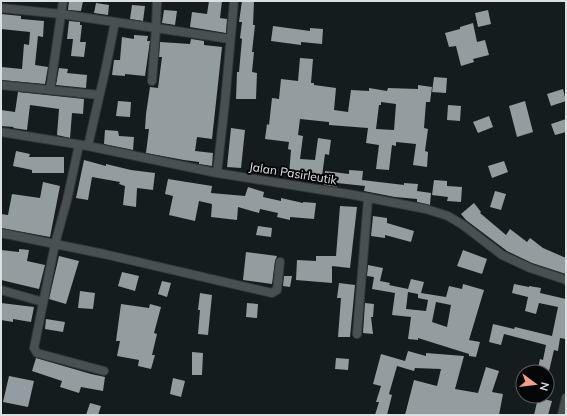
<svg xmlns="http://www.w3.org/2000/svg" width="567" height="416" font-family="Mulish,sans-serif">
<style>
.building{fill:#939c9e;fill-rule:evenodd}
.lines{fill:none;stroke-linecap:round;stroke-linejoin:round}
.street-casing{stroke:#333738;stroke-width:10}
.street{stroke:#485051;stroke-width:8}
.labels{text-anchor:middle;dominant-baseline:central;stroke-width:4;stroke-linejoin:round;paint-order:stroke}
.street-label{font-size:12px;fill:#dce0e1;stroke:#040607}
</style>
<rect width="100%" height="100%" fill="#151c1e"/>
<path class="building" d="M69,1H83L81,11L68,10Z
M209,1H222L220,18L227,19L226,33L190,27L192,12L207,14Z
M242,1H254L253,25H255L252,52H254L252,72L257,73L256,99H236L237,72H239L242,39L240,38L242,22H239Z
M96,3L109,5L108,15L94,13Z
M132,5L145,6L143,21L130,19Z
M164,10L177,11L175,25L162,23Z
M488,10L491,24L478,27L475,13Z
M1,14L21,16V19L44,21L43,37L38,36L35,65L48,67L45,84L1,80V67L22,69L24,44L29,45L30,32L1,29Z
M69,21L80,22V25H82L80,42H86L84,57L71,56L73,39H67Z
M473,23L477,42L485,40L489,55L473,59L474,62L461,66L456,46L449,47L445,33L460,29V27Z
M273,26L310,31V28L323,29L322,44L301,42V45L271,41Z
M134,35L148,36L147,41H150L145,76L125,74V76L112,75L114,60H120L122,37L134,39Z
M191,39L204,41V45L222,47L212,139L197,137L195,151L213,153L212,166L199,164V162L184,160L146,153L149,129H145L146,114L150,87L158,88L162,57H159L160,42L190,44Z
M300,58L313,59L311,83H314V85L336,88L334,110L348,112L351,90L369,91V88L387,91L388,88L418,89V85L432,87L430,102H426L424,128L428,129L425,151L428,152L427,167L413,165L416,144L396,142V146L392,145L389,170L376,169L379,145L366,143L368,128L329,125V122L300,119L298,135L303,136L300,159L315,160L318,138L331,140L329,155L325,154L322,176L302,174V176L289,175L291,150L288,149L289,142L265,139L267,124L269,125L272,98L279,99L281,79L298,81ZM381,102L396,104L394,130L376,129L379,105H381Z
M59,68L68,69L67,73L87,75L86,88L56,85Z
M434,77L447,78L446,93L432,92Z
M563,89L566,101L551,106L547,94Z
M18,92L84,99L83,114L72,113L70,138L57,135L59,109L30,105L27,130L13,128L14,127L1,126V110L15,112Z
M118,101L131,102L130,117L116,116Z
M525,101L533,132L517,137L509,106Z
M448,105L461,106L460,121L447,120Z
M489,116L493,127L478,133L473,122Z
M566,119V132L555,135L551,124Z
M231,128L245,130L241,168L227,167Z
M105,130L118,131L119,136L134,137L133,150L104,144Z
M16,151L30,154L29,157H64V173H32V170L13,166Z
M84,160L106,166V164L131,170L155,173L153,190L137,188L136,207L123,205L125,186L119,184L120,182L92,177L88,200L76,198Z
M504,161L508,172L492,178L488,166Z
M349,170L363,171L362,180L404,185V183L418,184L417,191L431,193L430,205L417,202V199L395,197L364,191L365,186L337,183V187L324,185L325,171L349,174Z
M168,179L212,186L211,193L245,196L248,187L264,192L263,197L281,201V198L303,203V202L316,203L314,219L290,217V220L277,217L278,213L260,209L259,213L238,207L237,220L211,217L212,204L199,201L195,221L169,215L173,196L165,194Z
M434,180L447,181V186L462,187L461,202L447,201L448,197L432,195Z
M43,182L60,186L50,237L1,228V214L8,215L12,194L40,198Z
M495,191L506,194L501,210L490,207Z
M474,203L481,212L480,213L506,235L510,229L527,242L530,238L543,248L566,258V274L532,263L507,251L466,220L461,214Z
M340,206L357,207L350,268L332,266V283L296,280L297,260L316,261V256H336Z
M373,216L387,218V223L414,231L411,242L385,235V238L371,236Z
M258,226L272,228L271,237L256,235Z
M19,249L29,250L27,261L45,265L39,289L1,280V250L19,252Z
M463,250L487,259L482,274L457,266Z
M246,252L277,256L275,261L272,284L243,280Z
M59,256L79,261L66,304L49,299Z
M368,265L383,268L380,281L390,283L389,285L408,289L411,279L424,282L421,293L446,297L449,286L462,289L463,284L484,290L469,340L480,342L476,357L469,356V354L418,338V340L408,339L411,317L392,315L395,293L372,289L374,277L367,276ZM408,292L418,294V298L428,300L426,311L406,309ZM436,302L451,305L447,327L432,322Z
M122,272L139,276L135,291L118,286Z
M284,276H292L290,287L283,286Z
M162,281L171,283L167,297L158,294Z
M339,283L355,285L350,337H338L341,298H337Z
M514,284L529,287V286L541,288L540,293L566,299V339L560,338L558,351L554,350L549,371L538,368L540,359L543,360L546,345L504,334L501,345L489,342L493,324L514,329L515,327L552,336L558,307L539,303L536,314L525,311L528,297L512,293Z
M80,291L95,293L93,309L78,308Z
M200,293L212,295L208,335L198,334L200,310H198Z
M1,303L34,307L31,322L13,319V322L1,320Z
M247,303L258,304L257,318L246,317Z
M365,303L374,304L373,317H371L373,334L363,333Z
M121,304L149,308L150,304L161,307L154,333L157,334L152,355H155L151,369L138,366L139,360L117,356L120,341H116Z
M46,319L65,322L63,332L45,329Z
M408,351L426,356V353L464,356L455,389L478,393L486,367L499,371L492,392L503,394L499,415H405L414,380L437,386L441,369L415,368L414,371L397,366L389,394L392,395L387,415H375L379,402H376L381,386L373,384L381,354L405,361Z
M192,352L203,353L202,375H192Z
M36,358L91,374L105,377L103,391L81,387L79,393L60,387L62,381L32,371Z
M336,358L349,359L348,370L335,369Z
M9,376L34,381L28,407L3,402Z
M173,378L185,381L181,397L170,394Z
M538,398L552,401L548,415H534Z
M90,403L101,406L98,415H86Z"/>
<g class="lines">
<defs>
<path id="street" d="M1,8L61,14L230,39
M152,81L156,28L157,1
M1,85L99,95
M50,90L63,1
M1,132L88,146L217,173L354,195L426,209L448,216L463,225L502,255L530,268L566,280
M79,145L67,200L55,244L34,348L37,353L104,371
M88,146L106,67L115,22
M217,173L225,102L234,1
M1,233L104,254L272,293L277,290L280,262
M1,290L43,302
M357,334L368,199
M562,415L566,398"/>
</defs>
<use href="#street" class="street-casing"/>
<use href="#street" class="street"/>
</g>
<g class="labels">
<g class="street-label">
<text transform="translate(293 173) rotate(9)">Jalan Pasirleutik</text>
</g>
</g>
<rect width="567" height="416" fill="none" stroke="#dce0e1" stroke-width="4"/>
<g transform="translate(535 384) rotate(105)"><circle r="19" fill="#040607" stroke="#5a5d5e"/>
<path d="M0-3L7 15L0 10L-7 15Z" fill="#f49e86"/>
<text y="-6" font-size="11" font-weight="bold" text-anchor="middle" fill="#dce0e1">N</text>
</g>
</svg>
